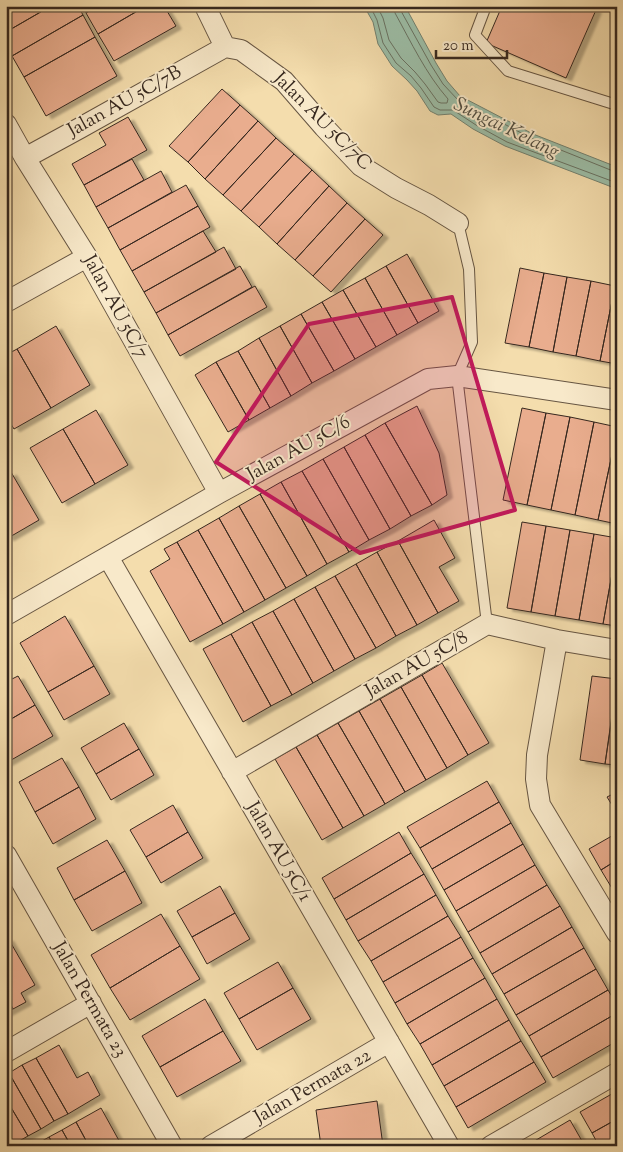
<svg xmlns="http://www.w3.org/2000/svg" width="623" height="1152" font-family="'Sorts Mill Goudy',serif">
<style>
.water{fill:#9cbda6;stroke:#738170}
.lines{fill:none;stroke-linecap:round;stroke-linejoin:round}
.shore{stroke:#697262;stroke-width:1}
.building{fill:#e9ad8e;stroke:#36281f;filter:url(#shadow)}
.lane-casing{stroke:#665542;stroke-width:12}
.street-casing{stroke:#665542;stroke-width:22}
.lane{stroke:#f8e9ca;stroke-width:10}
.street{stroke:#f8e9ca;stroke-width:20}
.marked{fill:#c2185b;fill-opacity:0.2;stroke:#c2185b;stroke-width:4;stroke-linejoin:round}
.labels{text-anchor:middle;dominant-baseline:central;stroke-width:4;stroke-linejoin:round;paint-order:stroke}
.street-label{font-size:19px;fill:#36281f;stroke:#f8e9ca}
.water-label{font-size:20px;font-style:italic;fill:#504d41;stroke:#f8e9ca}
</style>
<defs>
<filter id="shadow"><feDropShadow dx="5.5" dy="3" stdDeviation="1" flood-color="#0004"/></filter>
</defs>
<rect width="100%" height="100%" fill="#f4ddad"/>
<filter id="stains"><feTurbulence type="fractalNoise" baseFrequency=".004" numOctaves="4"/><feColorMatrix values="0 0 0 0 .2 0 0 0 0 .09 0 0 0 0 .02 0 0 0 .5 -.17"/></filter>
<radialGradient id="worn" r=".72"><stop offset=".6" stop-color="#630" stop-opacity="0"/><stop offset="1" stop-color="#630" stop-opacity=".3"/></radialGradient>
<path class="water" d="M364,6H405L436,63L447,81L460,96L533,134L617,167V189L505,146L473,129L451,114L438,115L430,111L417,91L407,80L392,66L378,44L373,22Z"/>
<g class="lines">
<path class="shore" d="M370,6L377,20L383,43L396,63L411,76L421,88L434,107L440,110H453L476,125L507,142L617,183
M377,6L383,18L389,40L401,58L415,72L425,84L438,102L441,103H447L448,99C426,74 411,42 395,13L394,6
M401,6V11L431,65L443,84L458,100L531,138L613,171H617"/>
</g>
<path class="building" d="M6,6H51L6,32Z
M51,6H78L83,15L12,56L6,45V32Z
M83,6H97L86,13Z
M97,6H146L98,34L86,13Z
M146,6H164L176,26L114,61L98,34Z
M502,6H588L596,10L566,78L486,43Z
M83,15L95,37L24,77L12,56Z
M95,37L117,76L46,116L24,77Z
M222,89L240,105L188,162L169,146Z
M240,105L258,121L205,179L188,162Z
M128,117L147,150L84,185L72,164L106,145L99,133Z
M258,121L276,138L223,195L205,179Z
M276,138L294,154L241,211L223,195Z
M294,154L312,170L259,227L241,211Z
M132,159L144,180L96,207L84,185Z
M312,170L329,186L277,244L259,227Z
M161,171L172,192L108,228L96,207Z
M186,185L198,206L120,250L108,228Z
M329,186L347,203L295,260L277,244Z
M347,203L365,219L313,276L295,260Z
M198,206L210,227L132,271L120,250Z
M365,219L383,235L331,292L313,276Z
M203,231L216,252L144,292L132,271Z
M224,247L236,269L156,313L144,292Z
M407,254L439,311L418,323L386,266Z
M240,266L252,287L168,335L156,313Z
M386,266L418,323L397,335L365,278Z
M520,268L544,273L529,347L505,343Z
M544,273L567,277L553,352L529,347Z
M567,277L591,281L576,356L553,352Z
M365,278L397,335L376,347L343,290Z
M591,281L615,286L600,361L576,356Z
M255,286L267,307L180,356L168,335Z
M615,286L617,287V364L600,361Z
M343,290L376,347L355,359L322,302Z
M322,302L355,359L334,371L301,314Z
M301,314L334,371L312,383L280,326Z
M56,326L90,385L51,408L17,349Z
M280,326L312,383L291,396L259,338Z
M259,338L291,396L270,408L238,351Z
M17,349L51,408L14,429L6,416V355Z
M238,351L270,408L249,420L216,362Z
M216,362L249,420L228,432L195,375Z
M417,406L439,453L447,495L432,505L385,423Z
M522,408L546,413L527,505L503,500Z
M96,410L128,465L95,484L63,429Z
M546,413L570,417L551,510L527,505Z
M570,417L594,422L575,515L551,510Z
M594,422L617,427V431L598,520L575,515Z
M385,423L432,505L411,516L365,435Z
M63,429L95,484L62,503L30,448Z
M617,431V524L598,520Z
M365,435L411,516L390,529L344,447Z
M344,447L390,529L369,540L323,459Z
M323,459L369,540L349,552L302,471Z
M302,471L349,552L327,564L281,482Z
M11,472L39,520L8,538L6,534V475Z
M281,482L327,564L307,576L260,494Z
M260,494L307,576L286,588L239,506Z
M239,506L286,588L265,600L219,518Z
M219,518L265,600L244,612L198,530Z
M434,520L455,558L439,567L459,601L438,613L398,541Z
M522,522L546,526L531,612L507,608Z
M546,526L570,530L555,616L531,612Z
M198,530L244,612L223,624L177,542Z
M570,530L594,534L579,620L555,616Z
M594,534L617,538V546L603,624L579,620Z
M398,541L438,613L417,625L377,552Z
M177,542L223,624L190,642L150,571L170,559L164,549Z
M617,546V626L603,624Z
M377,552L417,625L396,636L356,564Z
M356,564L396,636L376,648L335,576Z
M335,576L376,648L355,659L315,587Z
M315,587L355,659L334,671L294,599Z
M294,599L334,671L313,683L273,611Z
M273,611L313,683L292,695L252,622Z
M65,616L94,666L48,692L20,643Z
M252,622L292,695L271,706L231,634Z
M231,634L271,706L243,722L203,649Z
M442,663L489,743L468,755L422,675Z
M94,666L110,694L64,720L48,692Z
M422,675L468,755L447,768L401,687Z
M18,676L35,705L6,722V682Z
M592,676L617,679L605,764L580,760Z
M617,685V765L605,764Z
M401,687L447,768L426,780L380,699Z
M380,699L426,780L405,792L359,711Z
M35,705L53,736L6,763V722Z
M359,711L405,792L385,804L338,723Z
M124,723L139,749L96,774L81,748Z
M338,723L385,804L364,816L317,735Z
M317,735L364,816L343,828L296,747Z
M296,747L343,828L322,840L275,759Z
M139,749L154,775L111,800L96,774Z
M62,758L79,787L35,812L19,782Z
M487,781L499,802L420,848L407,827Z
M79,787L96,819L53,844L35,812Z
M617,792V813L607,797Z
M499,802L511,823L432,869L420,848Z
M173,805L188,832L146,857L130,830Z
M511,823L523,844L444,890L432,869Z
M188,832L203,858L161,883L146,857Z
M399,832L411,853L334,899L322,878Z
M617,833V860L601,870L589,849Z
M107,840L125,871L74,900L57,868Z
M523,844L535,865L456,911L444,890Z
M411,853L424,874L346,920L334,899Z
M617,860V888L613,890L601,870Z
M535,865L547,885L468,932L456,911Z
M125,871L142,903L92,931L74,900Z
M424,874L436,895L358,941L346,920Z
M547,885L560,906L480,953L468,932Z
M220,886L235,913L192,937L177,911Z
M436,895L448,916L371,961L358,941Z
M560,906L572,927L492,974L480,953Z
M235,913L250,939L207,964L192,937Z
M161,914L180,946L110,988L91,955Z
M448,916L461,937L383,982L371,961Z
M572,927L584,948L504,994L492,974Z
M461,937L473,958L395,1003L383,982Z
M8,938L35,985L21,993L26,1002L13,1009L6,996V939Z
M180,946L200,979L130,1020L110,988Z
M584,948L596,969L516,1015L504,994Z
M473,958L485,978L407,1024L395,1003Z
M278,962L293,988L239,1019L224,993Z
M596,969L608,990L529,1036L516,1015Z
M485,978L497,999L420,1044L407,1024Z
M293,988L311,1019L257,1050L239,1019Z
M608,990L617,1005V1013L541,1057L529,1036Z
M6,996L13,1009L6,1013Z
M205,999L223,1031L160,1067L142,1036Z
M497,999L509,1020L432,1065L420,1044Z
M617,1013V1041L553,1078L541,1057Z
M509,1020L521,1041L444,1086L432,1065Z
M223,1031L241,1061L177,1097L160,1067Z
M521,1041L534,1062L456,1107L444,1086Z
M59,1045L77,1078L88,1072L100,1095L68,1114L36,1058Z
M36,1058L68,1114L54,1121L22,1065Z
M534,1062L546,1082L468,1128L456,1107Z
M22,1065L54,1121L41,1129L9,1073Z
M9,1073L41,1129L28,1136L6,1099V1074Z
M617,1091V1119L592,1133L580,1112Z
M6,1099L28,1136L14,1144L6,1130Z
M377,1101L383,1146H321L316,1110Z
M101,1108L122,1146H89L76,1122Z
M617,1119V1146H599L592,1133Z
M570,1120L582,1141L575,1146H526Z
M76,1122L89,1146H71L62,1130Z
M6,1130L14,1144L10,1146H6Z
M62,1130L71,1146H54L49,1137Z
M49,1137L54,1146H36L35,1145Z"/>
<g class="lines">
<defs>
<path id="lane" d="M486,6L475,35L508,71L617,105
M458,223L469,269L472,342L457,376L487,624"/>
<path id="street" d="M205,6L225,47L241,50L284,81L324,127L361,166L396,188L429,205L458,223
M6,124L25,158L87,257L219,493
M25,158L80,128L225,47
M6,302L87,257
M108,557L449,1146
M6,615L219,493L428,379L457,376L617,400
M557,640L537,755L536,779L540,805L617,933
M232,772L487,624L557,640L617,650
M6,855L172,1146
M6,1052L91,1003
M211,1146L389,1042
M491,1146L617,1073"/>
</defs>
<use href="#lane" class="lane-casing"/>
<use href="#street" class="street-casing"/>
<use href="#lane" class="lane"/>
<use href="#street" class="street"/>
</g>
<path class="marked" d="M452,297L515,510L360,553L216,462L309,324Z"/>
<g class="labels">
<g class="street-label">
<text transform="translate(125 102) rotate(-29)">Jalan AU 5C/7B</text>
<text transform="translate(322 122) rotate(45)">Jalan AU 5C/7C</text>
<text transform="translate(115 307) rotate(61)">Jalan AU 5C/7</text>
<text transform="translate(299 449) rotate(-29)">Jalan AU 5C/6</text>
<text transform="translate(417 665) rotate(-30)">Jalan AU 5C/8</text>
<text transform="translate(278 852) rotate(60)">Jalan AU 5C/1</text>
<text transform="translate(89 1000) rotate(60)">Jalan Permata 23</text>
<text transform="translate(313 1087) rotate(-30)">Jalan Permata 22</text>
</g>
<g class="water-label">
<text transform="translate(506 129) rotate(26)">Sungai Kelang</text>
</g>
</g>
<rect width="623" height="1152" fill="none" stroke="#f4ddad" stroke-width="25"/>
<rect x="8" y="8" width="608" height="1137" fill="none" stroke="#36281f" stroke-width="2.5"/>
<rect x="12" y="12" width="598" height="1127" fill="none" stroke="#36281f"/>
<path d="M436 50v8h71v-8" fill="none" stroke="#36281f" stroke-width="2.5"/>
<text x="443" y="50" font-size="15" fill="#36281f" stroke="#f8e9ca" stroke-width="4" paint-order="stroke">20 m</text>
<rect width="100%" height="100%" filter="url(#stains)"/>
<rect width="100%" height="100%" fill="url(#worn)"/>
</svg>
